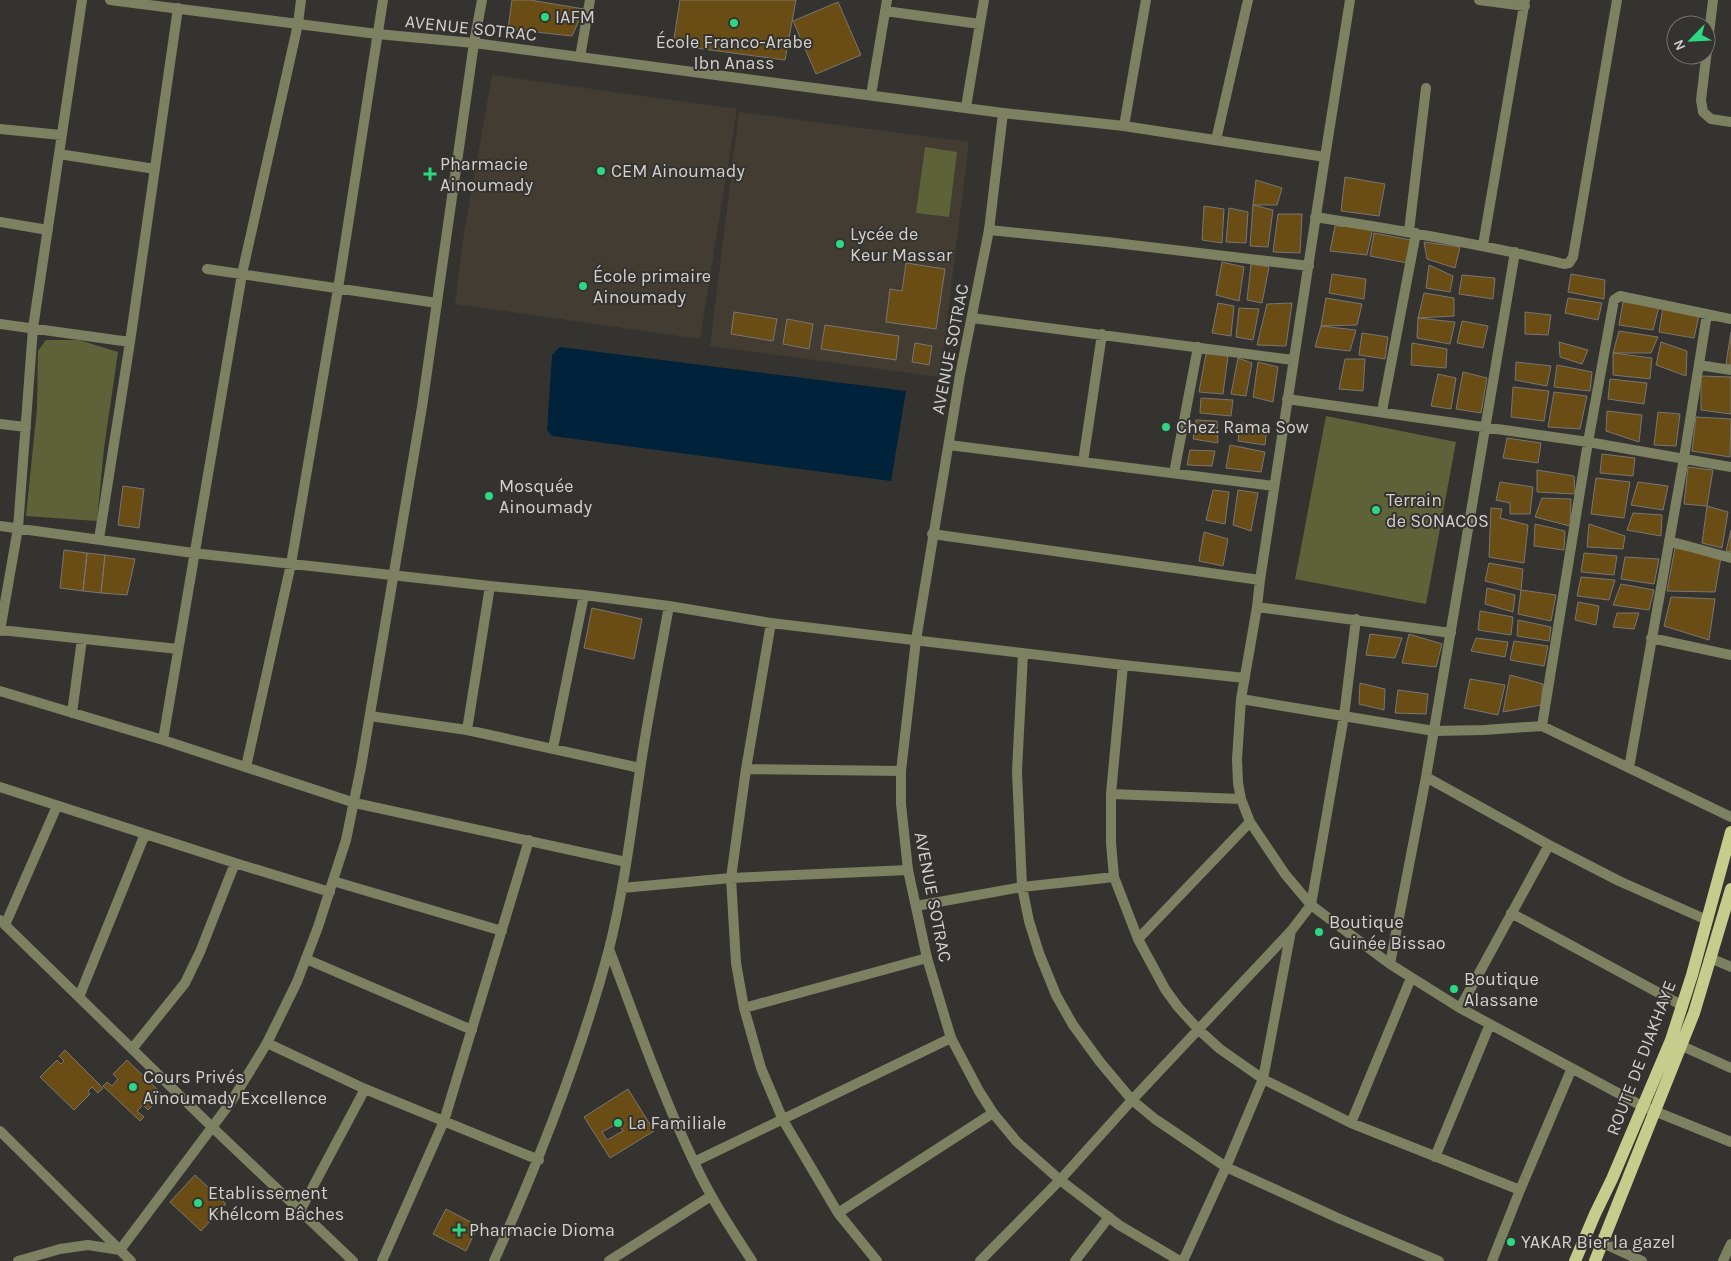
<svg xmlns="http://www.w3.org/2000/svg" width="1731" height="1261" font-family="Karla,sans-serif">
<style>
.built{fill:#433c33}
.green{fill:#5d6238}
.water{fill:#00223a}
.building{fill:#6a4c15;stroke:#797671;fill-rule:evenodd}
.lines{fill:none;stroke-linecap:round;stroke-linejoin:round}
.minor{stroke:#7c8162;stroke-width:10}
.tertiary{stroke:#7c8162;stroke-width:10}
.primary{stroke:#c5cd8d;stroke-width:12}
.poi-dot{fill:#2dd884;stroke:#35332f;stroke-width:2}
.labels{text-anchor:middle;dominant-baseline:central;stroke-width:4;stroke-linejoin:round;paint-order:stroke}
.poi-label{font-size:18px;fill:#d3d1cf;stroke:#35332f;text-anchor:start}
.street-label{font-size:18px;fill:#d3d1cf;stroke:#35332f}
</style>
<rect width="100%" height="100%" fill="#35332f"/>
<path class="built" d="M492,75L737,109L700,339L455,304L464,233Z
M739,112L969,142L940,377L710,346Z"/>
<path class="green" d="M925,147L957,152L949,217L916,213Z
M46,340H79L118,352L104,448L97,521L26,516L37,408L38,351Z
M1326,416L1456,442L1426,604L1295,579Z"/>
<path class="water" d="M560,347L906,391L891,481L552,436L547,430L552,355Z"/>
<path class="building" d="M512,0H530L584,9L572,36L508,29Z
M680,0H796L785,60L673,45Z
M838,2L861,55L816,74L793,21Z
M1345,177L1385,184L1379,216L1341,211Z
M1256,180L1282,188L1277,205H1253Z
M1253,205L1273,210L1268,247L1250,246Z
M1204,206L1224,209L1222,243L1202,240Z
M1229,208L1248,212L1246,243L1226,242Z
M1278,214H1302L1300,253L1273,252Z
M1335,226L1373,228L1367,255L1330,251Z
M1374,233L1411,240L1407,263L1370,256Z
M1424,242L1460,247L1455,268L1427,259Z
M1222,262L1244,267L1239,301L1216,295Z
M906,263L945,269L936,329L886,322L890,289L902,291Z
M1251,264L1269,267L1262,303L1247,300Z
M1429,265L1453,276L1450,292L1426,288Z
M1332,274L1366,279L1364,299L1329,293Z
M1571,274L1605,280L1604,299L1568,292Z
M1462,275L1495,278L1493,299L1459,294Z
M1424,293L1454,298V316L1418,318Z
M1326,298L1362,304L1357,325L1321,326Z
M1568,298L1602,303L1598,320L1565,313Z
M1623,302L1659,307L1653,330L1619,325Z
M1218,303L1234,306L1231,336L1212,333Z
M1292,303L1286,346L1257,345L1267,304Z
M1663,307L1699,315L1694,338L1659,332Z
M1239,308L1259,309L1253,340L1236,337Z
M734,312L777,319L773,341L731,334Z
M1525,312L1551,315L1548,335L1525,334Z
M1418,318L1455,322L1450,344L1417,338Z
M787,319L813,324L809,349L783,344Z
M1462,321L1488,326L1483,348L1457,343Z
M825,325L899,336L896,360L821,349Z
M1321,326L1356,330L1350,351L1315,347Z
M1619,331L1658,337L1651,353H1613Z
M1731,332V365L1726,364Z
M1362,333L1388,337L1385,359L1359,355Z
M1559,342L1588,350L1582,364L1560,357Z
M1661,342L1687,351L1686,376L1656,365Z
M915,343L932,346L929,365L912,362Z
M1412,343L1447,349L1446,368L1411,365Z
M1613,353L1652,358L1650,379L1613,375Z
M1206,354L1228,356L1223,394L1199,392Z
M1238,358L1252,363L1246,396L1231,394Z
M1345,359H1365L1363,391L1339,389Z
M1258,362L1278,367L1273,402L1253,397Z
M1516,362L1551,366L1547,386L1515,380Z
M1557,365L1592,372L1590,391L1554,387Z
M1463,372L1487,378L1481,413L1456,409Z
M1438,374L1456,378L1451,409L1431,406Z
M1701,376L1731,377V414L1701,410Z
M1610,379L1647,383L1644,404L1608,399Z
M1513,387L1549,391L1544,421L1511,417Z
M1554,392L1587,396L1580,429L1548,427Z
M1201,398L1233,400L1231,416L1200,413Z
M1607,411L1642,415L1639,442L1606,431Z
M1658,412L1680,414L1676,446L1654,445Z
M1696,417L1731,419L1730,457L1692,451Z
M1196,420L1217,421L1218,443L1193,439Z
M1240,423L1267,425L1265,445L1238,441Z
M1507,438L1541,443L1538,463L1503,458Z
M1230,445L1265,452L1261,472L1226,468Z
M1190,450L1215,451L1212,466L1187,465Z
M1602,454L1635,458L1633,476L1600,473Z
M1688,467L1713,470L1707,506L1684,504Z
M1537,470L1574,476L1575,494L1537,492Z
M1596,478L1630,482L1624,518L1591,514Z
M1500,482L1533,487L1530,514H1510V503L1496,500Z
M1638,482L1668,486L1663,510L1631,505Z
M123,486L144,489L139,528L118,525Z
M1213,490L1229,492L1225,524L1206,520Z
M1238,490L1258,493L1251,531L1233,525Z
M1542,498L1571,499L1570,526L1535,517Z
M1707,506L1728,512L1722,548L1702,543Z
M1491,508L1502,509L1500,518L1528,525L1524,563L1489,557Z
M1633,513L1662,515L1661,536L1627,530Z
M1535,524L1565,531L1564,550L1534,546Z
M1589,524L1625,536L1623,549L1587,547Z
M1731,530V552L1726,551Z
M1204,532L1228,539L1223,566L1199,561Z
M1675,548L1721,557L1715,592L1667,591Z
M64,550L87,553L83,591L60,588Z
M87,553L105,555L101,593L83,591Z
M1584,553L1617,556L1614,575L1581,572Z
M105,555L135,559L127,595L101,593Z
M1625,557L1659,559L1654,584L1621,579Z
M1489,563L1523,569L1521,590L1485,581Z
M1581,577L1615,580L1609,600L1577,596Z
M1621,584L1654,590L1649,610L1613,605Z
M1487,588L1515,595L1513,612L1485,604Z
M1521,590L1556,595L1551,621L1518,614Z
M1671,597L1715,599L1709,640L1664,626Z
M1578,602L1599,606L1596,625L1575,620Z
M592,608L642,619L634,659L584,648Z
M1480,611L1513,617L1511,635L1478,630Z
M1617,613H1639L1634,629L1613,627Z
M1518,620L1551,627L1549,641L1517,636Z
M1370,634L1402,638L1395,658L1366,655Z
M1409,634L1442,644L1436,667L1402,663Z
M1476,638L1508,642L1505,657L1471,651Z
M1514,641L1548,646L1544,666L1510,660Z
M1510,675L1543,684L1541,705L1503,712Z
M1470,679L1505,685L1498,715L1464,708Z
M1360,683L1385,689L1384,710L1359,704Z
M1398,690L1428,694L1426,714L1395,713Z
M65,1050L103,1088L98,1093L92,1087L88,1091L90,1094L74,1110L40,1077L57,1060L61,1064L64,1061L59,1056Z
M127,1060L163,1095L148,1110L143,1105L137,1111L144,1117L140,1121L103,1086L107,1082L112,1086L118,1079L113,1074Z
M628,1089L654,1131L610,1158L584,1117ZM618,1123L623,1131L607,1140L602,1132Z
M195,1175L226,1204L201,1231L170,1202Z
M446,1209L478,1226L466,1251L433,1234Z"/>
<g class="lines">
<path class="minor" d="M1479,0L1525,6
M1713,0L1701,100L1703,112L1711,119L1731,122
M885,11L980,24
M580,57L590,0
M871,95L887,0
M966,107L984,0
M1124,126L1146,0
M0,129L61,135
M1216,140L1248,0
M59,154L155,169
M1325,157L1260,580L1257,607L1241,699L1237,759L1238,783L1241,799L1250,822L1285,874L1311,905L1390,964L1460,1008L1642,1106L1731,1142
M1315,217C1399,230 1482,244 1564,264L1569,263L1573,257L1617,0
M0,222L48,230
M989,230L1107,242L1309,266
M1409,231L1426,88
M1483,245L1525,0
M207,269L437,303
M972,318L1293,360
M0,324L130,342
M1699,365L1731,370
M1287,399L1588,442L1731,467
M1382,411L1416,233
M0,424L26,427
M949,445L1274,486
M1083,462L1102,334
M1174,473L1198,347
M0,526L193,553L490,586L584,595L669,606L771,623L1123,665L1245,678
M932,534L1260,580
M99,539L130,342L178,8
M1669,541L1731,558
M1257,607L1451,633
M771,623L746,769L731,878L736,963L744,1008L761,1068L783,1120L838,1213L877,1261
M0,630L178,649
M0,631L18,528L33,328L82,0
M1651,638L1731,655
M1023,654L1017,771L1022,887L1029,921L1039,953L1056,995L1073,1025L1100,1062L1132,1100L1155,1119L1226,1167L1340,1219L1439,1261
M1123,665L1111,794V843L1114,877L1138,939L1165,989L1178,1007L1198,1029L1220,1049L1263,1079L1351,1123L1520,1190
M0,691L163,740L355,803L626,862
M1241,699L1434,731L1484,730L1542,726L1731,817
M72,713L82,639
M370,716L467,730L640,768
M1542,726L1588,442L1614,300L1620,296L1731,319
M467,730L490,586
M163,740L242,274L298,24L301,0
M553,748L584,595
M246,767L291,564L338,289L383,0
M1629,768L1684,458L1707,314
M746,769L901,771
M1426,777L1549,845L1619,881L1707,920
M0,787L235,863L330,892
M1111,794L1241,799
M333,881L502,931
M622,888L731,878L908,870
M916,906L1022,887L1114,877
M1511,913L1683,1006
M0,920L212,1127L353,1261
M5,925L57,806
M1138,939L1250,822
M609,949C636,1020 661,1093 694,1162C710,1197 731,1229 752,1261
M1710,958L1731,967
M306,959L472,1030
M1390,964L1426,777L1515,252
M79,997L145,834
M744,1008L927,958
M1460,1008L1549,845
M267,1043L365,1089L539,1160
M1682,1046L1731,1068
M132,1049L185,983L200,952L235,863
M1351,1123L1411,978
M1435,1157L1490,1024
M694,1162L951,1038
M300,1211L365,1089
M838,1213L993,1113
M1603,1243L1642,1261
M382,1261L444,1121L529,840
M494,1261C539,1161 581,1055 609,949C624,890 631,830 640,770C648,715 659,661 669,606
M609,1261L711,1196
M980,1261L1060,1180L1132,1100L1291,931L1311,905L1344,716L1356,619
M1075,1261L1109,1217
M1183,1261L1226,1167L1263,1079L1291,931
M1492,1261L1520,1190L1572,1068
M1723,1261L1731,1244"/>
<path class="tertiary" d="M110,0L377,34L474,43L1003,113L989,230L960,375L916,640L901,771V804L908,870L927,958L951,1038L979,1091L993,1113L1017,1142L1060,1180L1119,1225L1180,1261
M1003,113L1124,126L1325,157L1350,0
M0,1131L131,1261
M120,1250L231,1102L267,1043L297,982L318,927L346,840L361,767L422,407L474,43L482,0
M18,1261L60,1249L88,1245L120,1250"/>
<path class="primary" d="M1575,1261L1595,1214L1612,1179L1671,1040L1692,975L1731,832
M1595,1261L1694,1013L1731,889"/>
</g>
<g class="poi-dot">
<circle cx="545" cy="17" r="5"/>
<circle cx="734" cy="23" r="5"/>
<circle cx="601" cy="171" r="5"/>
<path d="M427.5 166.5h5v5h5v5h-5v5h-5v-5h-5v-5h5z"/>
<circle cx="840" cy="244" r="5"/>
<circle cx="583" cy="286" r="5"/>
<circle cx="1166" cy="427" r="5"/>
<circle cx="489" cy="496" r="5"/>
<circle cx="1376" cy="510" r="5"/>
<circle cx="1319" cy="932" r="5"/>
<circle cx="1454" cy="989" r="5"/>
<circle cx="133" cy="1087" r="5"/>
<circle cx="618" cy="1123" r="5"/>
<circle cx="198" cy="1203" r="5"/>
<path d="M456.5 1222.5h5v5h5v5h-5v5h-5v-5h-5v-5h5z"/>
<circle cx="1511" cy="1242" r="5"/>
</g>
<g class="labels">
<g class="poi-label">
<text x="555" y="17">IAFM</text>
<text x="734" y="42" text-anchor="middle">École Franco-Arabe<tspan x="734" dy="21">Ibn Anass</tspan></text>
<text x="440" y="164">Pharmacie<tspan x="440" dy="21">Ainoumady</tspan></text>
<text x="611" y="171">CEM Ainoumady</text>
<text x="850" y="234">Lycée de<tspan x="850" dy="21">Keur Massar</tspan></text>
<text x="593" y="276">École primaire<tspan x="593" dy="21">Ainoumady</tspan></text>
<text x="1176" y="427">Chez. Rama Sow</text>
<text x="499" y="486">Mosquée<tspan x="499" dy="21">Ainoumady</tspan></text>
<text x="1386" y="500">Terrain<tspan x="1386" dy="21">de SONACOS</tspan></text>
<text x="1329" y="922">Boutique<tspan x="1329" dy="21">Guinée Bissao</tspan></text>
<text x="1464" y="979">Boutique<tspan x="1464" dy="21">Alassane</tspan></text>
<text x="143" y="1077">Cours Privés<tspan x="143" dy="21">Aïnoumady Excellence</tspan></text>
<text x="628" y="1123">La Familiale</text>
<text x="208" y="1193">Etablissement<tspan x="208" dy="21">Khélcom Bâches</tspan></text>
<text x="469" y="1230">Pharmacie Dioma</text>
<text x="1521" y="1242">YAKAR Bier la gazel</text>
</g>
<g class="street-label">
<text transform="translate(471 28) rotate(6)">AVENUE SOTRAC</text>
<text transform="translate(950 349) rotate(-79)">AVENUE SOTRAC</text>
<text transform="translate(933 897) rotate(79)">AVENUE SOTRAC</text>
<text transform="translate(1641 1058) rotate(-69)">ROUTE DE DIAKHAYE</text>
</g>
</g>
<g transform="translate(1691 40) rotate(246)"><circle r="24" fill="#35332f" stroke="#74726f"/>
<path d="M0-4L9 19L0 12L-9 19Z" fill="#2dd884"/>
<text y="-8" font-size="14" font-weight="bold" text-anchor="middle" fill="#d3d1cf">N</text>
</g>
</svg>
